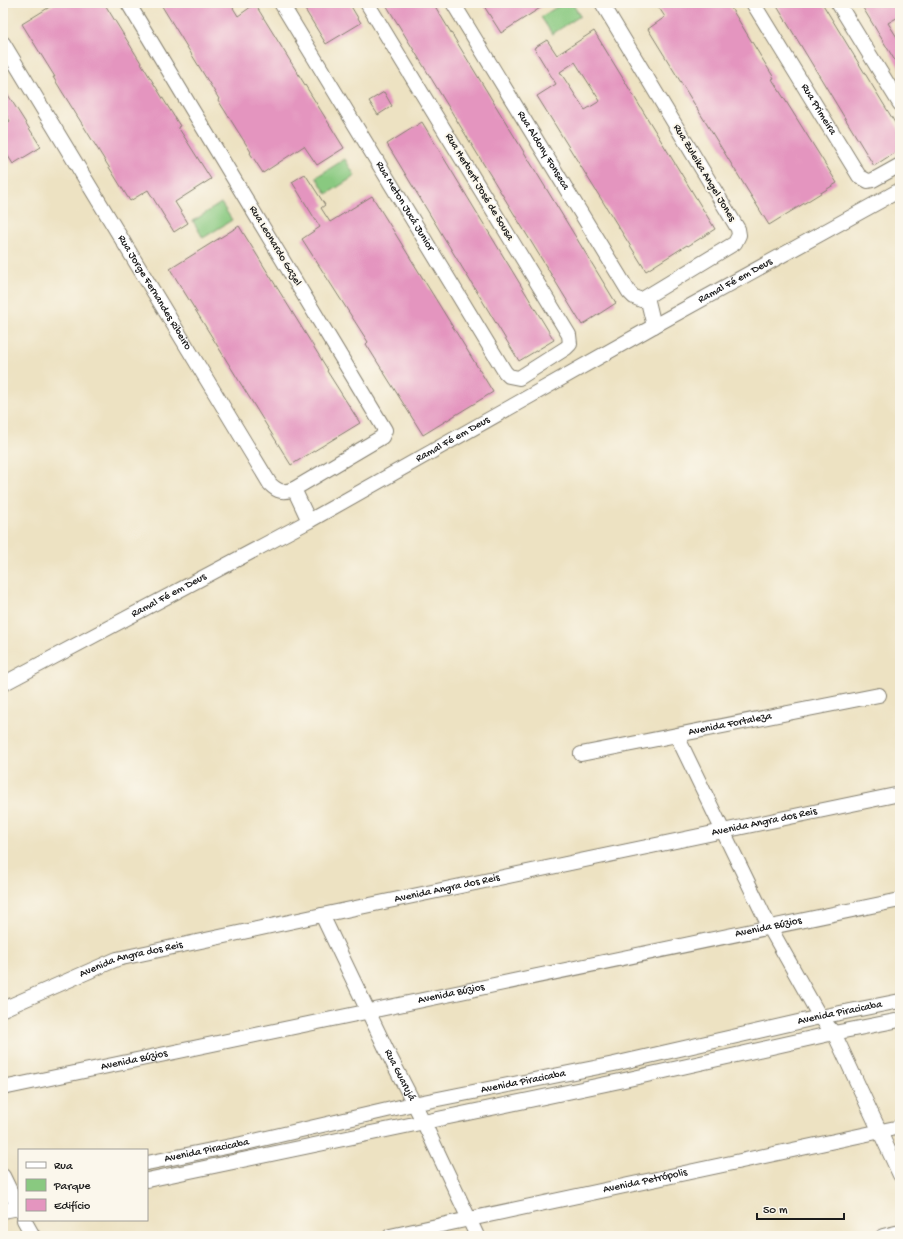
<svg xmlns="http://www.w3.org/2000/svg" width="903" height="1239" font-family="'Gochi Hand',sans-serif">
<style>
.green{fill:#89c980;stroke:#52724e}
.building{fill:#e495bf;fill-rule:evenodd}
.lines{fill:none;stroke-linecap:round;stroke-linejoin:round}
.street-casing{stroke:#847f6f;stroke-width:16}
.street{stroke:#fff;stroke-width:14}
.labels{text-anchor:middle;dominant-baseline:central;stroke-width:4;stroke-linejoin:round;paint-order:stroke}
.street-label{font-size:11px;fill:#1c1c1c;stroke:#fbf7ec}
</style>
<rect width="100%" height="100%" fill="#fbf7ec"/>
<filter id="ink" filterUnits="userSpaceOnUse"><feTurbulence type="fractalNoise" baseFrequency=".025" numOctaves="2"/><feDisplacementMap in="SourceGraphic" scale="8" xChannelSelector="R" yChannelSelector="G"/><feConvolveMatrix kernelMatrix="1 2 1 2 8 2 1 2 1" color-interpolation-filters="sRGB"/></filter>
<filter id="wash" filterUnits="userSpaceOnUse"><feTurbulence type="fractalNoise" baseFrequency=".012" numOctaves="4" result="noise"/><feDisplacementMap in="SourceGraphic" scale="16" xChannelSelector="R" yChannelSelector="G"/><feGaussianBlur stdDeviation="0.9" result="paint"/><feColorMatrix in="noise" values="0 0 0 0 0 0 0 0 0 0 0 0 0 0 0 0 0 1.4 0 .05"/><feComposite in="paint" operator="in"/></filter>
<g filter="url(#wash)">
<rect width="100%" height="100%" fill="#ede2c2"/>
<path class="green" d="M563,3H572L580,16L552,34L541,17Z
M345,159L355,176L327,194L316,177Z
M221,203L232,220L203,238L193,221Z"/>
<g id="blocks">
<path class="building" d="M56,3H104L180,126L178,127L211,179L175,202L188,223L174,232L148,190L130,201L53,77H55L22,24Z
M160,3H230L238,16L255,4L344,148L317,165L304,146L263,173L250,153L251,152L218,100L219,99Z
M301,3H349L361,23L326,44Z
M385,3H433L616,303L582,325Z
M482,3H548L501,33Z
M656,3H728L774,78L772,79L837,183L769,225L648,29L665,17Z
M775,3H822L900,131V149L874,166Z
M860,3H900V16L888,23L900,42V69Z
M594,31L715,229L688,246L687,245L646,271L537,96L556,84L534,48L547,40L557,55ZM575,62L600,101L585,110L560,72Z
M3,87L41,147L13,164L3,148V126L10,121L3,110Z
M384,92L392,106L378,115L369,101Z
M422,122L554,340L519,361L387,144Z
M305,174L325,205L321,208L330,222L372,196L493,392L423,435L366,344L368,342L302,239L320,227L292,182Z
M239,226L328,370L327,371L360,423L291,465L170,269Z"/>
</g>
</g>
<g filter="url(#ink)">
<use href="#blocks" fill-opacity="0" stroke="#847f6f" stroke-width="1"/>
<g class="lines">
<defs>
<g id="street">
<path id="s1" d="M281,3L505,372L509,376L519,378L566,348L570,344L569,335L367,3"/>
<path id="s2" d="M453,3L629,292L634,297L641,300L735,243L739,235L738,229L602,3"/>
<path id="s3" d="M753,3L859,176L868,181L873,180L900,165"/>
<path d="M838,3L900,104"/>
<path id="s4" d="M3,43L270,484C278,492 283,493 294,489L382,437L385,430L128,3"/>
<path d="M647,297L654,326"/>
<path d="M294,489L309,521"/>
<path id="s5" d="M3,684L309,521L654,326L900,190"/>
<path d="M677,736L770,928L820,1017L834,1033L900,1175"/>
<path id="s6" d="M581,754L879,695"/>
<path id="s7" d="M322,915L389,1055L423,1121L477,1236"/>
<path id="s8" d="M3,1009L117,959L322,915L900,794"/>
<path id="s9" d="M3,1088L900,900"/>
<path id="s10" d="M147,1163L241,1144L413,1104L614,1064L820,1017L900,1001"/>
<path d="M3,1176L19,1209"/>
<path d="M147,1180L620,1081L834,1033L900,1020"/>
<path d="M3,1211L19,1208"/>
<path d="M24,1220L33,1236"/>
<path id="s11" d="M390,1236L900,1127"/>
<path d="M883,1236L900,1232"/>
</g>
</defs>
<use href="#street" class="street-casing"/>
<use href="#street" class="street"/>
</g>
</g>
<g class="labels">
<g class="street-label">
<text stroke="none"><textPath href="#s3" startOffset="125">Rua Primeira</textPath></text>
<text stroke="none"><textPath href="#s2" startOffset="173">Rua Aldony Fonseca</textPath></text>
<text transform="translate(704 173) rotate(59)">Rua Zuleika Angel Jones</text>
<text transform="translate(479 187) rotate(59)">Rua Herbert José de Sousa</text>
<text stroke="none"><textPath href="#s1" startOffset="238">Rua Meton Jucá Junior</textPath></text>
<text transform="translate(275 246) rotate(59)">Rua Leonardo Gazel</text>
<text stroke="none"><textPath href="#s5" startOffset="836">Ramal Fé em Deus</textPath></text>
<text stroke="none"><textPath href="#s4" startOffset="292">Rua Jorge Fernandes Ribeiro</textPath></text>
<text stroke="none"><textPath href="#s5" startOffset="512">Ramal Fé em Deus</textPath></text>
<text stroke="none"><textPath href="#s5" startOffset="188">Ramal Fé em Deus</textPath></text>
<text stroke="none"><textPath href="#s6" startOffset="152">Avenida Fortaleza</textPath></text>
<text stroke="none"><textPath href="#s8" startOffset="786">Avenida Angra dos Reis</textPath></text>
<text stroke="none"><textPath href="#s8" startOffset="462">Avenida Angra dos Reis</textPath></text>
<text stroke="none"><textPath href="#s9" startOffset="782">Avenida Búzios</textPath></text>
<text stroke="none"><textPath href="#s8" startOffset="138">Avenida Angra dos Reis</textPath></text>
<text stroke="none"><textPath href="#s9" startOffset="458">Avenida Búzios</textPath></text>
<text stroke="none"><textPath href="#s10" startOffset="709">Avenida Piracicaba</textPath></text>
<text stroke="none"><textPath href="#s9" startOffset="134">Avenida Búzios</textPath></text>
<text stroke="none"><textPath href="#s7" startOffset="178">Rua Guarujá</textPath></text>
<text stroke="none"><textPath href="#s10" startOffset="385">Avenida Piracicaba</textPath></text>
<text stroke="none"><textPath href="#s10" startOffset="61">Avenida Piracicaba</textPath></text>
<text stroke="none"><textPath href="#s11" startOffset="261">Avenida Petrópolis</textPath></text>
</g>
</g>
<rect width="903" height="1239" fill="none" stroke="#fbf7ec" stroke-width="16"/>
<rect x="18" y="1149" width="130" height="72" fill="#fbf7ec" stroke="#a29f99"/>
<rect x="26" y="1162" width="20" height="6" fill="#ffffff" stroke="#a29f99"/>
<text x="54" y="1169" font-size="12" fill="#1c1c1c">Rua</text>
<rect x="26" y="1179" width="20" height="12" fill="#89c980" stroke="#a29f99"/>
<text x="54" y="1189" font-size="12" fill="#1c1c1c">Parque</text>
<rect x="26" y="1199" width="20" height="12" fill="#e495bf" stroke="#a29f99"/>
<text x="54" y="1209" font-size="12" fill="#1c1c1c">Edifício</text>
<path d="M757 1213v6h87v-6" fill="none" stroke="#1c1c1c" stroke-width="2"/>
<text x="763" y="1213" font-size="12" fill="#1c1c1c" stroke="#fbf7ec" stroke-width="3" paint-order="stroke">50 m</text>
</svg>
